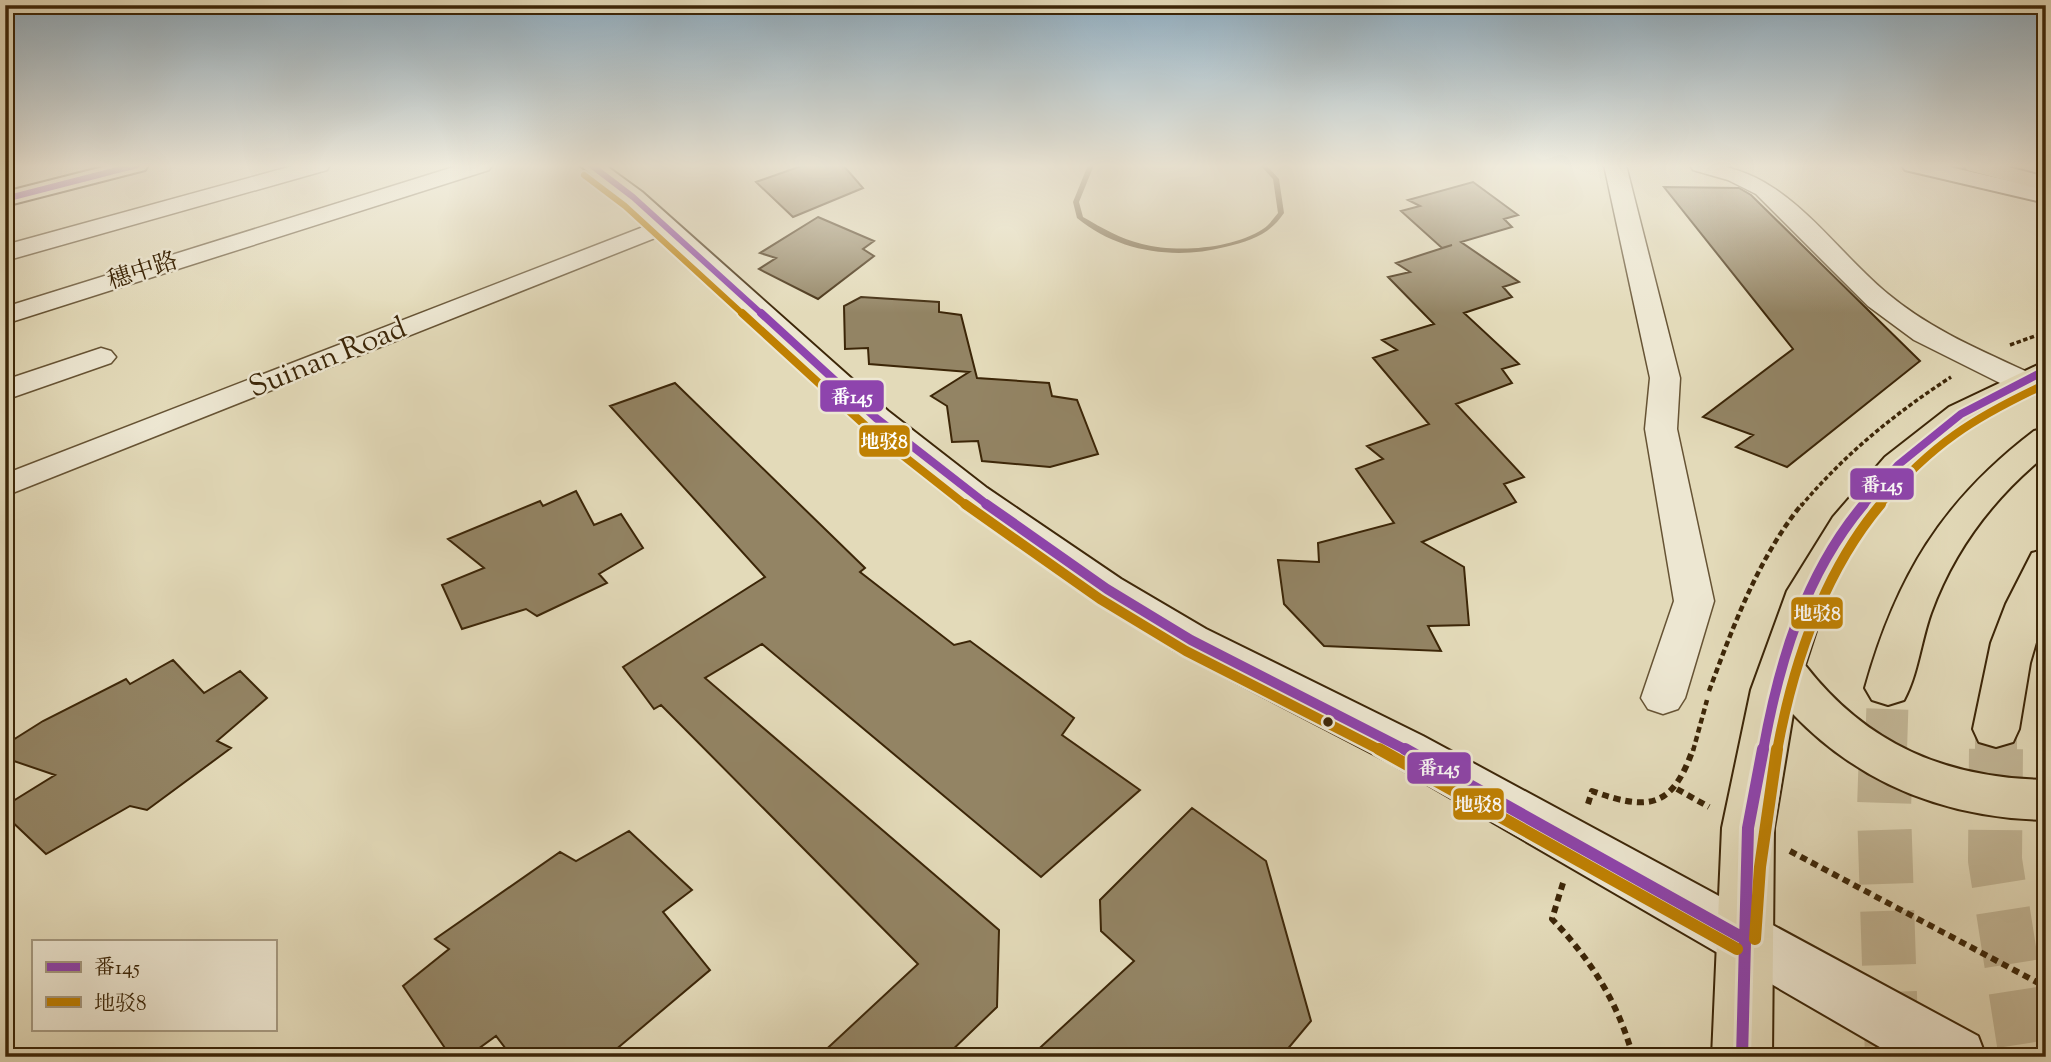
<svg xmlns="http://www.w3.org/2000/svg" width="2051" height="1062" font-family="'Sorts Mill Goudy','Noto Serif SC',serif">
<style>
.lines{fill:none;stroke-linecap:round;stroke-linejoin:round}
.stream{fill:#7e6d4e;fill-rule:evenodd}
.building{fill:#938464;stroke:#3c2608;stroke-width:2}
.highway-tunnel-far1{stroke:#c2b696;stroke-width:42;stroke-dasharray:42 21;stroke-linecap:butt}
.highway-tunnel{stroke:#c2b696;stroke-width:54;stroke-dasharray:54 27;stroke-linecap:butt}
.street-casing{stroke:#665334;stroke-width:3}
.secondary-casing{stroke:#3c2608;stroke-width:4}
.primary-casing{stroke:#3c2608;stroke-width:4}
.highway-casing{stroke:#3c2608;stroke-width:4}
.path-far2{stroke:#3c2608;stroke-width:3.5;stroke-dasharray:4.5 2.5;stroke-linecap:butt}
.path-far1{stroke:#3c2608;stroke-width:4.5;stroke-dasharray:6 3.5;stroke-linecap:butt}
.path{stroke:#3c2608;stroke-width:6;stroke-dasharray:7 5;stroke-linecap:butt}
.street{fill:#ede7d2;fill-rule:evenodd}
.secondary{fill:#ede7d2;fill-rule:evenodd}
.primary{fill:#e3dab9;fill-rule:evenodd}
.highway{fill:#e3dab9;fill-rule:evenodd}
.bus-1-far3-casing{stroke:#ede7d2;stroke-width:10}
.bus-1-far2-casing{stroke:#ede7d2;stroke-width:12}
.bus-1-far1-casing{stroke:#ede7d2;stroke-width:15}
.bus-1-casing{stroke:#ede7d2;stroke-width:18}
.bus-2-far3-casing{stroke:#ede7d2;stroke-width:10}
.bus-2-far2-casing{stroke:#ede7d2;stroke-width:12}
.bus-2-far1-casing{stroke:#ede7d2;stroke-width:15}
.bus-2-casing{stroke:#ede7d2;stroke-width:18}
.bus-1-far3{stroke:#8e44ad;stroke-width:6}
.bus-1-far2{stroke:#8e44ad;stroke-width:8}
.bus-1-far1{stroke:#8e44ad;stroke-width:10}
.bus-1{stroke:#8e44ad;stroke-width:12}
.bus-2-far3{stroke:#bf8002;stroke-width:6}
.bus-2-far2{stroke:#bf8002;stroke-width:8}
.bus-2-far1{stroke:#bf8002;stroke-width:10}
.bus-2{stroke:#bf8002;stroke-width:12}
.bus-dot{fill:#3c2608;stroke:#ede7d2;stroke-width:2.5}
.labels{text-anchor:middle;dominant-baseline:central;stroke-width:5;stroke-linejoin:round;paint-order:stroke}
.far-street-label{font-size:24px;fill:#3c2608;stroke:#ede7d2}
.street-label{font-size:30px;fill:#3c2608;stroke:#ede7d2}
.line-badge{stroke:#ede7d2;stroke-width:2.5}
.badge-label{font-size:19px;text-anchor:middle;font-weight:bold;fill:#fff}
</style>
<rect width="100%" height="100%" fill="#e3dab9"/>
<filter id="stains"><feTurbulence type="fractalNoise" baseFrequency=".00286" numOctaves="4"/><feColorMatrix values="0 0 0 0 .2 0 0 0 0 .09 0 0 0 0 .02 0 0 0 .5 -.17"/></filter>
<radialGradient id="worn" r=".72"><stop offset=".6" stop-color="#630" stop-opacity="0"/><stop offset="1" stop-color="#630" stop-opacity=".3"/></radialGradient>
<g class="lines">
<path class="stream" d="M1088,165H1094L1079,202L1083,217C1102,228 1121,239 1142,244C1177,253 1232,249 1263,229C1269,225 1273,219 1278,213L1273,179L1260,165H1266L1279,179L1284,213C1269,235 1251,241 1225,247C1175,260 1118,252 1077,218L1073,202Z"/>
</g>
<path class="building" d="M804,165H843L863,188L793,217L756,182Z
M1473,182L1518,215L1504,219L1512,227L1461,242L1519,282L1503,287L1512,297L1464,313L1519,364L1502,369L1512,383L1456,404L1524,477L1504,484L1516,502L1422,542L1464,567L1469,625L1428,626L1441,651L1324,646L1284,604L1278,560L1319,562L1318,543L1394,523L1356,469L1383,459L1367,446L1429,424L1373,358L1397,350L1382,340L1434,324L1388,277L1410,272L1396,263L1452,245L1442,248L1401,211L1420,206L1408,200Z
M1664,187L1739,188L1751,195L1920,361L1787,467L1736,447L1753,435L1703,417L1793,349Z
M818,217L874,241L863,249L874,256L818,299L759,269L776,258L760,253Z
M861,297L939,302V312L961,315L977,378L1049,383L1052,396L1077,400L1098,454L1050,467L982,461L978,441L952,442L947,406L931,396L969,372L869,364L868,348L845,349L844,306Z
M675,383L865,568L860,572L954,645L970,641L1074,718L1062,735L1140,790L1041,877L762,644L705,678L999,930L997,1007L945,1057H818L918,964L661,705L654,709L623,667L765,577L610,406Z
M576,491L594,525L621,514L643,548L599,574L607,583L537,616L526,609L462,629L442,585L484,568L448,539L540,501L543,506Z
M173,660L204,693L240,671L267,698L217,741L231,748L147,810L130,806L46,854L5,815V806L55,775L5,758V745L43,721L126,679L130,684Z
M1192,808L1266,861L1311,1021L1281,1057H1030L1134,961L1101,931L1100,900Z
M629,831L692,890L663,912L710,970L607,1057H512L496,1036L467,1057H451L403,986L449,949L435,939L560,852L576,861Z"/>
<g class="lines">
<path class="highway-tunnel-far1" d="M1886,751L1888,688
M1996,751V729"/>
<path class="highway-tunnel" d="M1886,749L1884,810L1892,1057
M1996,749L1995,860L2026,1057"/>
<defs>
<path id="street" d="M296,165H330L327,170L5,261V245Z
M460,165H492L489,170L5,324V307Z
M1604,165H1626L1680,378L1677,429L1714,601L1685,698L1678,709L1663,714L1648,709L1641,698L1674,601L1645,429L1650,378Z
M1690,165C1779,158 1826,243 1888,294C1931,330 1982,351 2032,374L2036,381L2032,388L2021,390L2010,388L1914,340L1868,306L1756,194L1728,180L1693,170Z
M651,224L660,226L663,231L660,236L5,496V474Z
M101,348L111,351L116,357L111,363L5,400V380Z"/>
<path id="secondary" d="M111,165H148L145,170L5,206V192Z
M580,165H605L642,192L888,411L987,488L1121,579L1206,629L1423,736L1978,1036L1986,1057H1897L1389,762L1176,651L1093,599L961,504L864,425L624,202Z
M1902,165H1941L2046,189V203L1905,170Z"/>
<path id="primary" d="M2046,361V383L1973,421L1911,473L1863,530L1829,591L1805,665C1867,745 1946,778 2046,780V820C1948,818 1861,785 1793,714L1774,828L1772,1057H1712L1722,828L1751,690L1787,591L1833,517L1885,457L1949,407Z"/>
<path id="highway" d="M1964,165H2000L2046,177V191L1967,170Z
M2046,428V455C1993,498 1954,550 1931,613C1921,641 1918,674 1904,700L1888,705L1872,700L1865,688C1896,577 1942,501 2034,431Z
M2046,549V608L2030,663L2019,729L2013,742L1996,747L1979,742L1973,729L1991,643L2006,604L2032,553Z"/>
</defs>
<use href="#street" class="street-casing"/>
<use href="#secondary" class="secondary-casing"/>
<use href="#primary" class="primary-casing"/>
<use href="#highway" class="highway-casing"/>
<path class="path-far2" d="M2010,345L2046,332
M1801,506C1845,454 1894,414 1951,377"/>
<path class="path-far1" d="M1709,691C1733,627 1758,558 1802,504
M1693,751L1707,700"/>
<path class="path" d="M1677,789L1709,807
M1588,804L1592,791C1648,811 1672,809 1693,749
M1790,851L2046,987
M1563,883L1552,919C1591,960 1618,1002 1633,1057"/>
<use href="#street" class="street"/>
<use href="#secondary" class="secondary"/>
<use href="#primary" class="primary"/>
<use href="#highway" class="highway"/>
<defs>
<path id="bus-1-far3" d="M591,165L633,197L763,315
M5,199L137,165"/>
<path id="bus-1-far2" d="M761,313L876,418L989,506
M1863,506L1898,465L1961,414L2046,370"/>
<path id="bus-1-far1" d="M986,504L1107,589L1191,640L1408,751
M1763,751C1779,662 1805,574 1864,504"/>
<path id="bus-1" d="M1405,749L1743,938
M1742,1057L1748,828L1763,749"/>
<path id="bus-2-far3" d="M584,175L625,206L744,315"/>
<path id="bus-2-far2" d="M742,313L868,428L967,506
M1879,506C1932,444 1973,418 2046,384"/>
<path id="bus-2-far1" d="M965,504L1100,599L1186,651L1382,751
M1777,751C1793,664 1823,573 1881,504"/>
<path id="bus-2" d="M1379,749L1737,949
M1755,939L1760,867L1777,749"/>
</defs>
<use href="#bus-1-far3" class="bus-1-far3-casing"/>
<use href="#bus-1-far2" class="bus-1-far2-casing"/>
<use href="#bus-1-far1" class="bus-1-far1-casing"/>
<use href="#bus-1" class="bus-1-casing"/>
<use href="#bus-2-far3" class="bus-2-far3-casing"/>
<use href="#bus-2-far2" class="bus-2-far2-casing"/>
<use href="#bus-2-far1" class="bus-2-far1-casing"/>
<use href="#bus-2" class="bus-2-casing"/>
<use href="#bus-1-far3" class="bus-1-far3"/>
<use href="#bus-1-far2" class="bus-1-far2"/>
<use href="#bus-1-far1" class="bus-1-far1"/>
<use href="#bus-1" class="bus-1"/>
<use href="#bus-2-far3" class="bus-2-far3"/>
<use href="#bus-2-far2" class="bus-2-far2"/>
<use href="#bus-2-far1" class="bus-2-far1"/>
<use href="#bus-2" class="bus-2"/>
</g>
<linearGradient id="sky" x2="0" y2="1"><stop stop-color="#8fabbd"/><stop offset="0.53" stop-color="#f2eee0"/><stop offset="1" stop-color="#f2eee0" stop-opacity="0"/></linearGradient>
<rect width="2051" height="313" fill="url(#sky)"/>
<circle class="bus-dot" cx="1328" cy="722" r="6"/>
<g class="labels">
<g class="far-street-label">
<text transform="translate(143 272) rotate(-18)">穗中路</text>
</g>
<g class="street-label">
<text transform="translate(328 359) rotate(-22)">Suinan Road</text>
</g>
</g>
<g class="line-badge">
<rect x="819" y="379" width="66" height="34" rx="7" fill="#8e44ad"/>
<rect x="858" y="424" width="53" height="34" rx="7" fill="#bf8002"/>
<rect x="1849" y="467" width="66" height="34" rx="7" fill="#8e44ad"/>
<rect x="1790" y="596" width="54" height="34" rx="7" fill="#bf8002"/>
<rect x="1406" y="751" width="66" height="34" rx="7" fill="#8e44ad"/>
<rect x="1452" y="787" width="53" height="34" rx="7" fill="#bf8002"/>
</g>
<g class="badge-label">
<text x="852" y="403">番145</text>
<text x="884" y="448">地驳8</text>
<text x="1882" y="491">番145</text>
<text x="1817" y="620">地驳8</text>
<text x="1439" y="774">番145</text>
<text x="1478" y="811">地驳8</text>
</g>
<rect width="2051" height="1062" fill="none" stroke="#e3dab9" stroke-width="28"/>
<rect x="7" y="7" width="2037" height="1048" fill="none" stroke="#3c2608" stroke-width="3.5"/>
<rect x="14" y="14" width="2023" height="1034" fill="none" stroke="#3c2608" stroke-width="2"/>
<rect x="32" y="940" width="245" height="91" fill="#ede7d2" stroke="#a69a81" stroke-width="2"/>
<rect x="46" y="962" width="35" height="10" fill="#8e44ad" stroke="#a69a81" stroke-width="2"/>
<text x="94" y="974" font-size="21" fill="#3c2608">番145</text>
<rect x="46" y="997" width="35" height="10" fill="#bf8002" stroke="#a69a81" stroke-width="2"/>
<text x="94" y="1010" font-size="21" fill="#3c2608">地驳8</text>
<rect width="100%" height="100%" filter="url(#stains)"/>
<rect width="100%" height="100%" fill="url(#worn)"/>
</svg>
